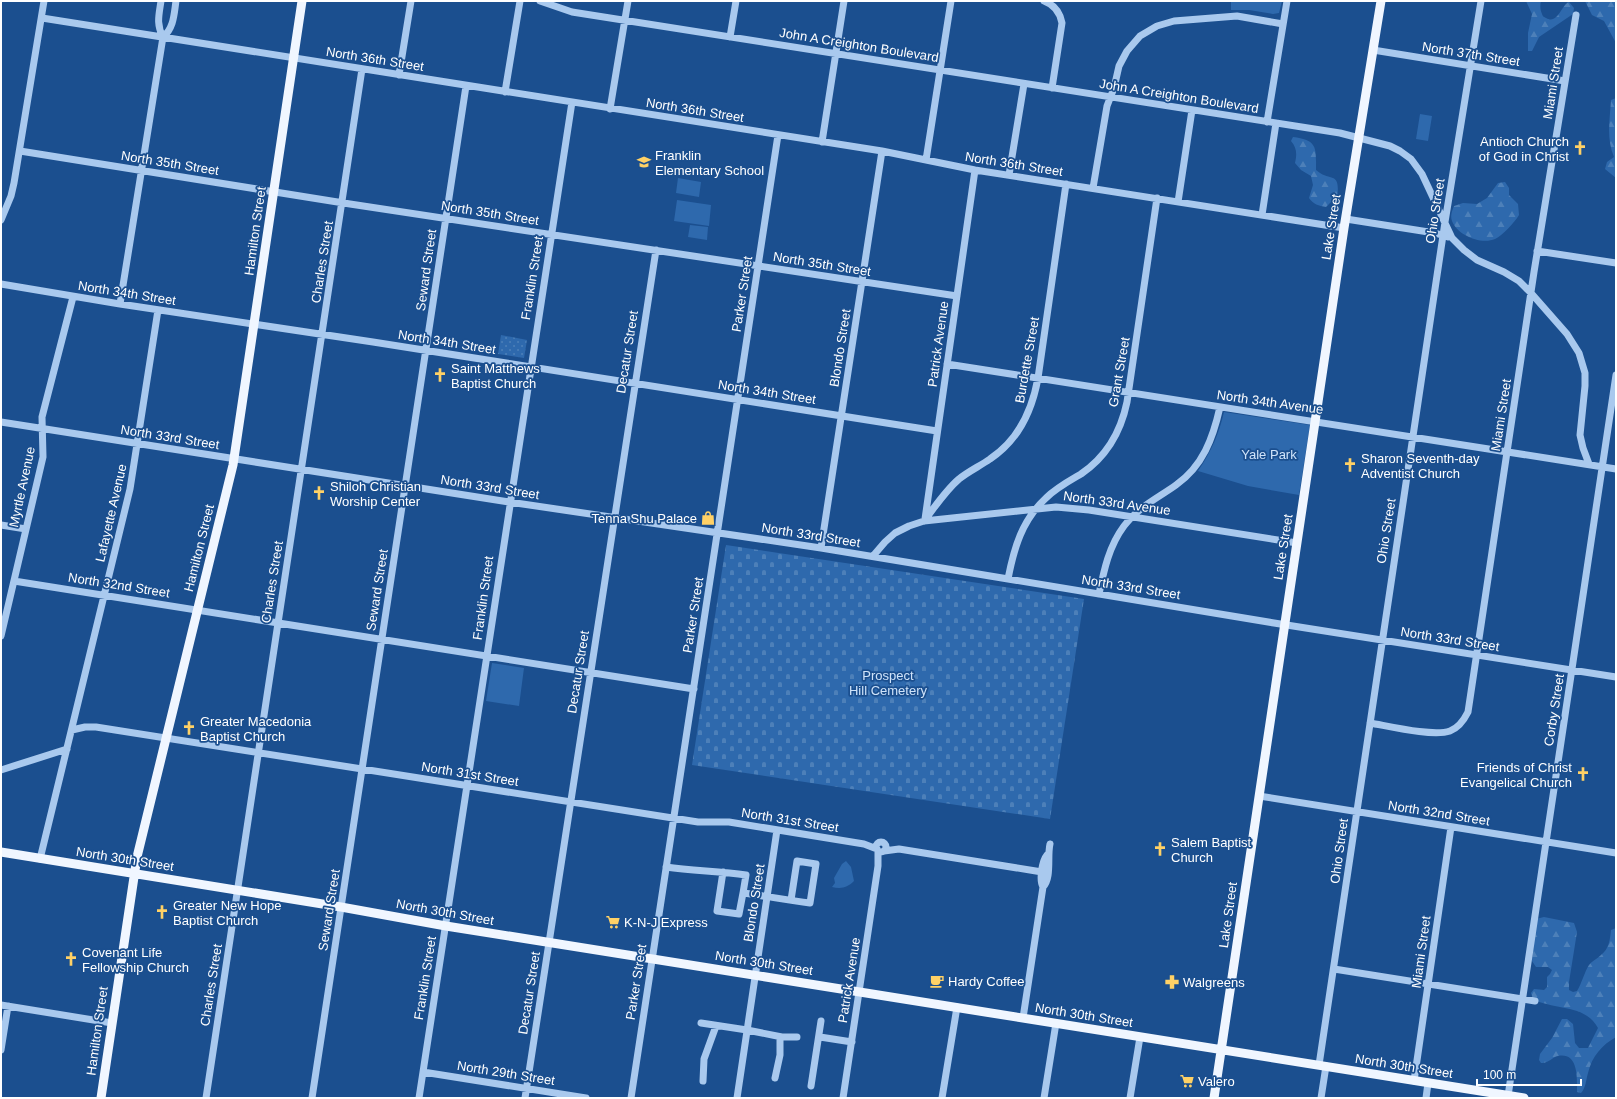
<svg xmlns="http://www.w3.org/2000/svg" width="1617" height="1099" font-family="Helvetica,sans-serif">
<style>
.forest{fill:url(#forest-firs)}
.cemetery{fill:url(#cemetery-stones)}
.park{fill:#2e69ad}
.garden{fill:url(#garden-dots)}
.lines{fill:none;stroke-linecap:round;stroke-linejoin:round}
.minor{stroke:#a9c9ee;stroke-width:7}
.major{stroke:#f0f6ff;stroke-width:9}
.labels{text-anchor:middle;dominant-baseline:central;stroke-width:3.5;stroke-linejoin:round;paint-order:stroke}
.street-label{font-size:13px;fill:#fff;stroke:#1b4f8f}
.poi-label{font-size:13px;fill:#fff;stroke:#1b4f8f;text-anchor:start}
.park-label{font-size:13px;fill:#cfe3fa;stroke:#1b4f8f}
</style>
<defs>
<pattern id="forest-firs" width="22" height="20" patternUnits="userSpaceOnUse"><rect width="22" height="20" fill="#2e69ad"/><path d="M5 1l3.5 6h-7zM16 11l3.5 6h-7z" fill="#4d80b9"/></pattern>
<pattern id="cemetery-stones" width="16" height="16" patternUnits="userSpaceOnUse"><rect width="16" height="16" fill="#2e69ad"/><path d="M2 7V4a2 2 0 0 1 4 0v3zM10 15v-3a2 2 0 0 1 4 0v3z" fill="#4d80b9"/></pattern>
<pattern id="garden-dots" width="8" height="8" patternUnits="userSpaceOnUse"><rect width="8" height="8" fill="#2e69ad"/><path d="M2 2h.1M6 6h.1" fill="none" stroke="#4d80b9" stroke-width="1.8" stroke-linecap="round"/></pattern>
</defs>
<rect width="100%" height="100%" fill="#1b4f8f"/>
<path class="forest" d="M1526,1H1541C1540,5 1540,10 1542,14C1543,17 1543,16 1546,18C1558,25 1561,5 1569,2L1574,8L1573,14L1539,37L1532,51H1528V33L1532,14Z
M1585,1H1616V43L1604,21L1592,15Z
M1616,98V178L1605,169L1607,162L1614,157C1606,138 1610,119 1611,100Z
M1293,137C1318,140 1316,148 1316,170C1330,183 1341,169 1337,199L1332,201L1326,207C1319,206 1313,204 1309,198L1313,185L1311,176L1301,170L1295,163C1297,154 1297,148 1291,141Z
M1505,182L1509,188V195L1518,204L1519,215C1514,223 1503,235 1495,239C1481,245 1457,235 1452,221C1450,216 1452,211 1454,206L1463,203L1477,204L1487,198L1498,183Z
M1544,917L1574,923L1577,932L1569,982V990L1573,992L1577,991C1582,983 1584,973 1589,965C1592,961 1597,959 1601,955C1609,949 1610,940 1611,930L1616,928V1037C1602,1045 1592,1056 1588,1073C1586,1079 1586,1088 1581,1093L1577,1092C1577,1079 1579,1052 1558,1056C1552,1057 1548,1064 1541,1063L1539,1060L1540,1054L1552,1038L1562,1019H1567L1573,1024L1575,1043L1579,1048H1588L1598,1028C1584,1003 1555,1011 1533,999L1531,993L1534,989L1544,990L1547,987V977L1550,974L1552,970L1548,967H1536L1532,961L1536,919Z"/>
<path class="cemetery" d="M726,545L1084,599L1050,819L692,765Z"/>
<path class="park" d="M1231,1H1282L1279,13L1273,14L1249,10H1231Z
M1420,114L1432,116L1428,141L1416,139Z
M678,178L701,182L699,197L676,193Z
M677,200L711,205L709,226L674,221Z
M690,225L708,227L707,240L688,237Z
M1224,412L1310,425L1299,495L1248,486L1198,471C1211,452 1219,434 1224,412Z
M492,663L524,668L519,706L486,701Z
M846,861L851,867L854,881C847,888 841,889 832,887L835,883L834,878L842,864Z"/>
<path class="garden" d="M501,335L527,340L524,358L498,354Z"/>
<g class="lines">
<path class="minor" d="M540,1L572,12L1340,133L1390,146L1400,151L1411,159L1422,174L1452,238L1464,250L1477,260L1504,272L1519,281L1531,293L1567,334L1579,353L1585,373V386L1580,435L1583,448L1589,464
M1044,1C1055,5 1060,12 1062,23L1052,88
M42,18L882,151L975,170L1344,228
M163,37C174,28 174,14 176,1
M730,37L736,1
M1373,50L1565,81
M399,75L411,1
M505,92L520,1
M610,109L628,1
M1267,122L1287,1
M822,142L844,1
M20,151L350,204L957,296
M926,160L951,1
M1009,175L1024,84
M1093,188L1107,106L1114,88L1119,66L1127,51L1140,36L1157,26L1174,21L1237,16L1283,24
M1178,202L1192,110
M1262,215L1276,123
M1346,219L1435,233L1448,237
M1,220L11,196L14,183L44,1
M1537,251L1616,263
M1,284L120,304L373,342L937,431
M120,304L163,37C156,24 159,15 161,1
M947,364L1616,469
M1,422L509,502L821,548L1274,623L1616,677
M925,519L975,170
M924,521C935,507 945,491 959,479C969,471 980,466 990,459C1019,440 1032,411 1038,378L1066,184
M1,525L26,529
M821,548L882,151
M873,556L885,542L895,533L909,526L924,521L1056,507L1089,510L1297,543
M1008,579C1014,548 1022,520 1046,498C1056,488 1069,481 1081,474C1106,457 1121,431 1127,402L1157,198
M14,581L694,689
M1099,594C1104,570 1109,546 1124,526C1138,507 1158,498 1176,485C1203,466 1213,438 1220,407
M1,636L43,457L42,417L73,297
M1370,723C1388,726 1433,737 1450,731C1458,728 1464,720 1468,712L1534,272L1576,15
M72,730L85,727H96L698,822H729L864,844L877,849
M1,770L67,749
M1259,796L1616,853
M876 847a5 5 0 1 1 10 0a5 5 0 1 1-10 0Z
M884,851L899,849L1042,872
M40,859L130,489L158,310
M666,867C693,871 719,871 746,875L743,893C765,896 787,900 810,903L816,864L797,861L791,900
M723,872L717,911L739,914L743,893
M1043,887C1039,880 1042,861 1047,855
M1334,969L1535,1001
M1,1005L112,1023
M1023,1018L1043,887C1052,878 1047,856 1050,844
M701,1023L747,1030L782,1037H797
M820,1037L852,1042
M1,1050L8,1006
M1319,1065L1445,222L1481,1
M423,1072L586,1098
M775,1078L780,1055V1037
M703,1081L704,1059L716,1026
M1414,1081L1451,827
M811,1086L821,1021
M1508,1096L1616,375
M206,1098L362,69
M312,1098L466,86
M419,1098L572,102
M525,1098L656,250
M631,1098L778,135
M737,1098L777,830
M843,1098L878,866V851
M942,1098L957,1007
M1044,1098L1056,1023
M1130,1098L1140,1037
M1321,1098L1326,1066
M1426,1098L1428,1083"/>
<path class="major" d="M1,852L341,907L446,926L1524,1098
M101,1098L137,857L233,465L302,1
M1214,1098L1344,228L1381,1"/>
</g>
<defs>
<symbol id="church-bare" viewBox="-9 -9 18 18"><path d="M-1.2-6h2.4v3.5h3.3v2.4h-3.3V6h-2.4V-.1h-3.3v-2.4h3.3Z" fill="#ffd166" stroke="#1b4f8f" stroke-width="2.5" paint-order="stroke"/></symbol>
<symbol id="school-bare" viewBox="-9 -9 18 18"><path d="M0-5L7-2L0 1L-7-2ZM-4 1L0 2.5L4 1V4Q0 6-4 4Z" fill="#ffd166" stroke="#1b4f8f" stroke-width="2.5" paint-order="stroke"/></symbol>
<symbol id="shop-bare" viewBox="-9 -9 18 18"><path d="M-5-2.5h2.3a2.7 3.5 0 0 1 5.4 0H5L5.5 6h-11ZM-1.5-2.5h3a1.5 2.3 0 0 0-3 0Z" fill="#ffd166" stroke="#1b4f8f" stroke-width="2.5" paint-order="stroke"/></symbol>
<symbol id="supermarket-bare" viewBox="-9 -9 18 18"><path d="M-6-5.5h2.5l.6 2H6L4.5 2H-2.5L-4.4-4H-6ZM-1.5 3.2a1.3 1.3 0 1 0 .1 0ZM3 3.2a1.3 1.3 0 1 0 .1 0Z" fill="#ffd166" stroke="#1b4f8f" stroke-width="2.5" paint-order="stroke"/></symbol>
<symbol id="cafe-bare" viewBox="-9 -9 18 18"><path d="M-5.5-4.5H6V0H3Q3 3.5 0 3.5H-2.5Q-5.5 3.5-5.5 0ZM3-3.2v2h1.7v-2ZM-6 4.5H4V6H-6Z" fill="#ffd166" stroke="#1b4f8f" stroke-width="2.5" paint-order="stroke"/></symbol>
<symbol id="pharmacy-bare" viewBox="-9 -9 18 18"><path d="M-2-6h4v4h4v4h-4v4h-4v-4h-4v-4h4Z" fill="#ffd166" stroke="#1b4f8f" stroke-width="2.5" paint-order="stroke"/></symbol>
</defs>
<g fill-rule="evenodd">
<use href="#church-bare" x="1570" y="138" width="20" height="20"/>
<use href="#school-bare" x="634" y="152" width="20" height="20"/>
<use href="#church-bare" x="430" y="365" width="20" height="20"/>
<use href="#church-bare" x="1340" y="455" width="20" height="20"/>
<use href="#church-bare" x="309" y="483" width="20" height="20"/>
<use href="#shop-bare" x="698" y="508" width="20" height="20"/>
<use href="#church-bare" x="179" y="718" width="20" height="20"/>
<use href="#church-bare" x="1573" y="764" width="20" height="20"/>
<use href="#church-bare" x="1150" y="839" width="20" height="20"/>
<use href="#church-bare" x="152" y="902" width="20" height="20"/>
<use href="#supermarket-bare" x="603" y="912" width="20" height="20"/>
<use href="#church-bare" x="61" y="949" width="20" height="20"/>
<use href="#cafe-bare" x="927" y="971" width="20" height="20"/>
<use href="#pharmacy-bare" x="1162" y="972" width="20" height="20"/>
<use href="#supermarket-bare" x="1177" y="1071" width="20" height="20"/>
</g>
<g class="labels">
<g class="street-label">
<text transform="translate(859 45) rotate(9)">John A Creighton Boulevard</text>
<text transform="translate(1471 54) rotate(9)">North 37th Street</text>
<text transform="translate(375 59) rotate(9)">North 36th Street</text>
<text transform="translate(1553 83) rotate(-81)">Miami Street</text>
<text transform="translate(1179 96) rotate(9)">John A Creighton Boulevard</text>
<text transform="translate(695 110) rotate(9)">North 36th Street</text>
<text transform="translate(170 163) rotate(9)">North 35th Street</text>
<text transform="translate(1014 164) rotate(9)">North 36th Street</text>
<text transform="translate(1435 211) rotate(-81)">Ohio Street</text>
<text transform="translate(490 213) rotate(9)">North 35th Street</text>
<text transform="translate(1331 227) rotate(-81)">Lake Street</text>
<text transform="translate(255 231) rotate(-82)">Hamilton Street</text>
<text transform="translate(322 262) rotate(-81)">Charles Street</text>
<text transform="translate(822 264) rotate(9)">North 35th Street</text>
<text transform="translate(426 270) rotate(-82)">Seward Street</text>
<text transform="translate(532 278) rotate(-81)">Franklin Street</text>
<text transform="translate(127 293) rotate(9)">North 34th Street</text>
<text transform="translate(742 294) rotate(-81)">Parker Street</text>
<text transform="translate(447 342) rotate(9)">North 34th Street</text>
<text transform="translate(938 344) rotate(-82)">Patrick Avenue</text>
<text transform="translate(840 348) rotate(-81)">Blondo Street</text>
<text transform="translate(627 352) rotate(-81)">Decatur Street</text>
<text transform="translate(1027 360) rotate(-80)">Burdette Street</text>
<text transform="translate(1119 372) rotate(-80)">Grant Street</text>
<text transform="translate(767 392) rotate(9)">North 34th Street</text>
<text transform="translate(1270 402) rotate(8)">North 34th Avenue</text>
<text transform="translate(1501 415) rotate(-81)">Miami Street</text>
<text transform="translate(170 437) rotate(9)">North 33rd Street</text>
<text transform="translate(22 487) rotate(-78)">Myrtle Avenue</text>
<text transform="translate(490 487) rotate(9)">North 33rd Street</text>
<text transform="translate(1117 503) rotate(8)">North 33rd Avenue</text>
<text transform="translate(111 513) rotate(-77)">Lafayette Avenue</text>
<text transform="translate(1386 531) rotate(-81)">Ohio Street</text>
<text transform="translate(811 535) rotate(9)">North 33rd Street</text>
<text transform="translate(1283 547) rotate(-81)">Lake Street</text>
<text transform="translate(199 548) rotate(-76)">Hamilton Street</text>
<text transform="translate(272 582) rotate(-81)">Charles Street</text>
<text transform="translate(119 585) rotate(9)">North 32nd Street</text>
<text transform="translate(1131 587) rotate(9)">North 33rd Street</text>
<text transform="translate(377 590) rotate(-81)">Seward Street</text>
<text transform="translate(483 598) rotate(-82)">Franklin Street</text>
<text transform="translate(693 615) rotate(-81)">Parker Street</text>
<text transform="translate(1450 639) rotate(9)">North 33rd Street</text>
<text transform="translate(578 672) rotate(-81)">Decatur Street</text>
<text transform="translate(1554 710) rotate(-81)">Corby Street</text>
<text transform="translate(470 774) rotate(9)">North 31st Street</text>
<text transform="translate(1439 813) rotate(9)">North 32nd Street</text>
<text transform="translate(790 820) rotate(9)">North 31st Street</text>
<text transform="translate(1339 851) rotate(-82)">Ohio Street</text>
<text transform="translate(125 859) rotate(9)">North 30th Street</text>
<text transform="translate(754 903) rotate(-81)">Blondo Street</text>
<text transform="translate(329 910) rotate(-81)">Seward Street</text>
<text transform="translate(445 912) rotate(10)">North 30th Street</text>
<text transform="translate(1228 915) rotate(-82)">Lake Street</text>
<text transform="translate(1421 952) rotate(-82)">Miami Street</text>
<text transform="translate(764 963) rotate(9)">North 30th Street</text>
<text transform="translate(425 978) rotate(-81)">Franklin Street</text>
<text transform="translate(849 980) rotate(-81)">Patrick Avenue</text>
<text transform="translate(636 982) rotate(-81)">Parker Street</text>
<text transform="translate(211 985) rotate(-81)">Charles Street</text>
<text transform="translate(529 993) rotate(-81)">Decatur Street</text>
<text transform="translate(1084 1015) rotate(9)">North 30th Street</text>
<text transform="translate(97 1031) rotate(-82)">Hamilton Street</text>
<text transform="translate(1404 1066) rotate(9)">North 30th Street</text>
<text transform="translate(506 1073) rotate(9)">North 29th Street</text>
</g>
<g class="poi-label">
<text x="1569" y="141" text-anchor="end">Antioch Church<tspan x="1569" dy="15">of God in Christ</tspan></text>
<text x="655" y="155">Franklin<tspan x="655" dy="15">Elementary School</tspan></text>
<text x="451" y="368">Saint Matthews<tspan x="451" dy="15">Baptist Church</tspan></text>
<text x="1361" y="458">Sharon Seventh-day<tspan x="1361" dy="15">Adventist Church</tspan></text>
<text x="330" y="486">Shiloh Christian<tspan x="330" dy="15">Worship Center</tspan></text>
<text x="697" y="518" text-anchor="end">Tenna Shu Palace</text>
<text x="200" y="721">Greater Macedonia<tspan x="200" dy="15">Baptist Church</tspan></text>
<text x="1572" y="767" text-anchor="end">Friends of Christ<tspan x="1572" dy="15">Evangelical Church</tspan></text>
<text x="1171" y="842">Salem Baptist<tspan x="1171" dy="15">Church</tspan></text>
<text x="173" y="905">Greater New Hope<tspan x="173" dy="15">Baptist Church</tspan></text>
<text x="624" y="922">K-N-J Express</text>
<text x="82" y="952">Covenant Life<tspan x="82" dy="15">Fellowship Church</tspan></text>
<text x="948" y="981">Hardy Coffee</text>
<text x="1183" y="982">Walgreens</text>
<text x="1198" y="1081">Valero</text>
</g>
<g class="park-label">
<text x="1269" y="454">Yale Park</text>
<text x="888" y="675">Prospect<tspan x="888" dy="15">Hill Cemetery</tspan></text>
</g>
</g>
<rect width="1617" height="1099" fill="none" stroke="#ffffff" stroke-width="4"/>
<path d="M1477 1079v6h104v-6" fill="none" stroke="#ffffff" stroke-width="2"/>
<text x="1483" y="1079" font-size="12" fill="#ffffff" stroke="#1b4f8f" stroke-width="3" paint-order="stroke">100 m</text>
</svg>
